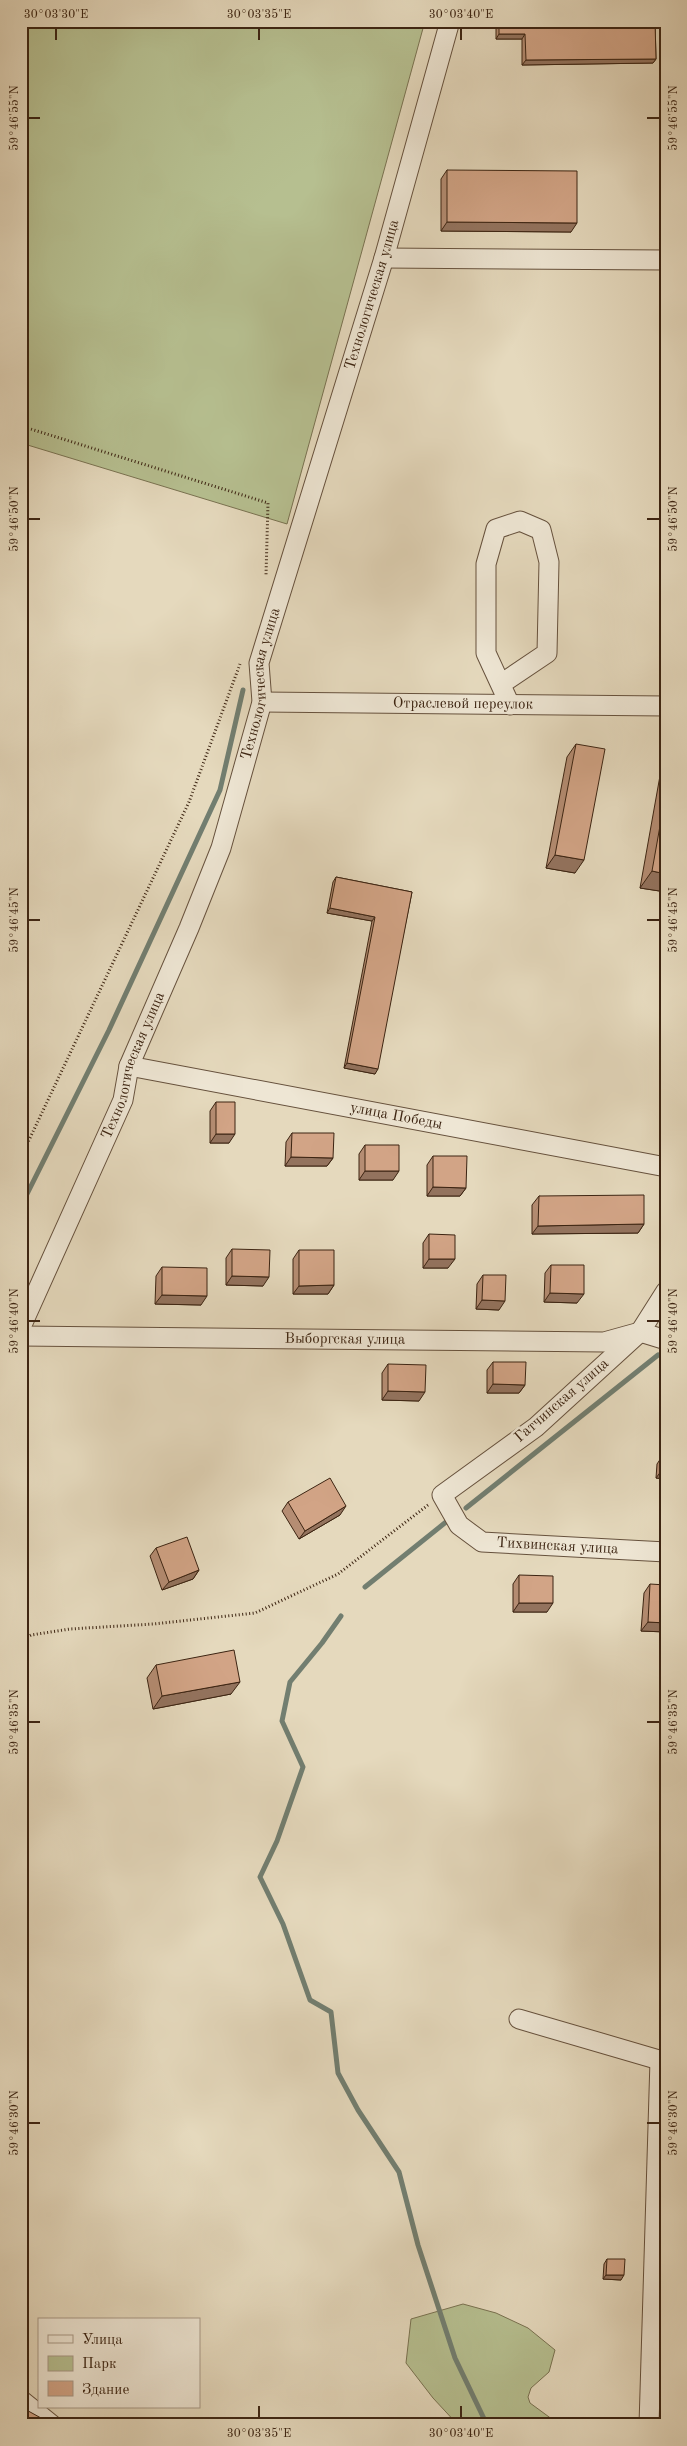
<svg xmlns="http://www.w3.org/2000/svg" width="687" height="2446" font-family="'Old Standard TT',serif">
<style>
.green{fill:#b6bf90;stroke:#797251}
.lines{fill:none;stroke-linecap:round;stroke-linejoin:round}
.stream{stroke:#727e70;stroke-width:5}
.minor-casing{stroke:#66513d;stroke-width:21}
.path{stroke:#3c2412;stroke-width:3;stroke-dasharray:1 2.5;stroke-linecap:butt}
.minor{stroke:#eee6d4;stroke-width:19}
.wall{fill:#b58d73;stroke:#3c2412}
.shaded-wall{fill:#93735e;stroke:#3c2412}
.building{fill:#d2a486;stroke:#3c2412}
.ticks{fill:none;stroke:#3c2412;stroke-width:2}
.labels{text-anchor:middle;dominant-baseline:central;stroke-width:5;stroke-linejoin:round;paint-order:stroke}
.street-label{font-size:15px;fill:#3c2412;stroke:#eee6d4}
.neatline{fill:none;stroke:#3c2412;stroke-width:2}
.ticks-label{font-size:12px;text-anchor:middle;fill:#3c2412}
</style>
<rect width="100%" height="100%" fill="#e5d9bd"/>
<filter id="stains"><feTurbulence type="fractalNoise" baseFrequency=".004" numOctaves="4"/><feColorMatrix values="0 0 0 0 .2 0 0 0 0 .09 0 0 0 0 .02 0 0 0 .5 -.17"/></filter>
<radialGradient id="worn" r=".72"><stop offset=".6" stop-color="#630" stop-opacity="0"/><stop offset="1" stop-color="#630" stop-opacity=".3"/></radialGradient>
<path class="green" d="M21,21H425L287,524L21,443Z
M463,2304L496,2313L528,2328L555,2350L549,2372L531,2388L528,2397L530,2403L560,2425H458L433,2398L406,2363L411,2319Z"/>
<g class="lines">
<path class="stream" d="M21,1206L109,1030L220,790L243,690
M466,1508L658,1355
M365,1587L446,1522
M341,1616L322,1643L290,1682L282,1721L303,1767L277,1841L260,1877L283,1924L310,2000L331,2012L338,2073L358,2110L399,2172L418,2245L455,2358L487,2425"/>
<defs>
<g id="minor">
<path d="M384,258L666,260"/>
<path d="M501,684L547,653L549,562L541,530L520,521L496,529L486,564V653L510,705"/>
<path id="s1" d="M262,702L666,706"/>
<path id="s2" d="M129,1066L666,1167"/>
<path id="s3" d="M666,1291L640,1332L536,1427L442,1495L459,1525L482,1542L666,1552"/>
<path id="s4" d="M21,1327L123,1100L129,1066L189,928L221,848L262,702L259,663L384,258L450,21"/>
<path id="s5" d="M21,1336L604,1342L640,1332L666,1340"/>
<path d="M519,2019L666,2062"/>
<path d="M21,2400L52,2425"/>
<path d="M649,2425L660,2060"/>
</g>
</defs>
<use href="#minor" class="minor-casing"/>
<path class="path" d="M21,426L268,503L266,575
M21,1157L189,802L240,664
M21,1641L31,1635L70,1629L153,1624L255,1613L338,1574L428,1505"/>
<use href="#minor" class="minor"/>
</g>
<path class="wall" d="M496,21H655L656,59L653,63L522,65V39H496Z
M447,170L571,232L441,231V179Z
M666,742V892L640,888Z
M576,744L575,873L546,868L567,757Z
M336,877L412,892L375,1074L344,1068L372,921L327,913L333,882Z
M216,1102L229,1143H210V1111Z
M292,1133L333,1158L327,1166H285L286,1142Z
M365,1145L393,1180H359V1154Z
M433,1156L466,1188L460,1196H427V1165Z
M539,1196L644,1224L638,1233L532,1234V1205Z
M429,1234L448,1268H423V1243Z
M232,1249L263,1286L226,1285V1258Z
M299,1250L334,1285L328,1294H293V1259Z
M551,1265L577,1303L544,1302L545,1273Z
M162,1267L201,1305L155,1304L156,1276Z
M483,1275L499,1310L476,1309L477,1284Z
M493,1362L525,1385L519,1393H487V1370Z
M388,1364L419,1401L382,1400V1373Z
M663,1455L666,1479L656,1478L657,1464Z
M288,1502L340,1515L299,1539L282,1511Z
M156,1548L199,1570L193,1579L162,1590L150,1556Z
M519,1575L547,1612H513V1584Z
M650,1584L666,1632L641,1631L644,1593Z
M156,1665L231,1694L153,1709L147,1678Z
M607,2259L621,2280L603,2279L604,2264Z
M666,2308V2345H663Z"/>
<path class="shaded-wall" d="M499,34H525L522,39H496Z
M656,59L653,63L522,65L526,60Z
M447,222L577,223L571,232L441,231Z
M555,855L584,860L575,873L546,868Z
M652,871L666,874V892L640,888Z
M330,908L375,917L372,921L327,913Z
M347,1063L378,1069L375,1074L344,1068Z
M216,1134H235L229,1143H210Z
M291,1157L333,1158L327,1166H285Z
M365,1171H399L393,1180H359Z
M433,1187L466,1188L460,1196H427Z
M644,1224L638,1233L532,1234L538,1226Z
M429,1259H455L448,1268H423Z
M232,1276L269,1277L263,1286L226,1285Z
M334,1285L328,1294H293L299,1286Z
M550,1293L584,1294L577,1303L544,1302Z
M162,1295L207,1296L201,1305L155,1304Z
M482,1300L505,1301L499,1310L476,1309Z
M493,1384L525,1385L519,1393H487Z
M388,1391L425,1392L419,1401L382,1400Z
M662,1470H666V1479L656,1478Z
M346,1506L340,1515L299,1539L305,1531Z
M199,1570L193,1579L162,1590L169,1582Z
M519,1603H553L547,1612H513Z
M648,1622L666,1623V1632L641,1631Z
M240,1682L231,1694L153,1709L162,1696Z
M606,2275H624L621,2280L603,2279Z"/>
<path class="building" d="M499,21H655L656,59L526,60L525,34H499Z
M447,170L577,171V223L447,222Z
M576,744L605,749L584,860L555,855Z
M666,792V874L652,871Z
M336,877L412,892L378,1069L347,1063L375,917L330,908Z
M216,1102H235V1134H216Z
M292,1133H334L333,1158L291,1157Z
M365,1145H399V1171H365Z
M433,1156H467L466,1188L433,1187Z
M644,1195V1224L538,1226L539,1196Z
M429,1234L455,1235V1259H429Z
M232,1249L270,1250L269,1277L232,1276Z
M299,1250H334V1285L299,1286Z
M551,1265H584V1294L550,1293Z
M162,1267L207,1268V1296L162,1295Z
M483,1275H506L505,1301L482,1300Z
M493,1362H526L525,1385L493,1384Z
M388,1364L426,1365L425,1392L388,1391Z
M663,1455H666V1470H662Z
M330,1478L346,1506L305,1531L288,1502Z
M187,1537L199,1570L169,1582L156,1548Z
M519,1575L553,1576V1603H519Z
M650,1584L666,1585V1623L648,1622Z
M234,1650L240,1682L162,1696L156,1665Z
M607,2259H625L624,2275H606Z
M21,2407L41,2418L37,2425H21Z"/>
<path class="ticks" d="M56,28V40M259,28V40M461,28V40M28,118H40M647,118H660M28,519H40M647,519H660M28,920H40M647,920H660M28,1321H40M647,1321H660M28,1722H40M647,1722H660M28,2123H40M647,2123H660M259,2406V2418M461,2406V2418"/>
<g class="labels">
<g class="street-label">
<text stroke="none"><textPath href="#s4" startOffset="1096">Технологическая улица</textPath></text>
<text stroke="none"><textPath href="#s4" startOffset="690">Технологическая улица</textPath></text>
<text stroke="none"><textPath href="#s1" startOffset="201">Отраслевой переулок</textPath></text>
<text stroke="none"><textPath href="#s4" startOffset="285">Технологическая улица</textPath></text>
<text stroke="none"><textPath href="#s2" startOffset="272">улица Победы</textPath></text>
<text stroke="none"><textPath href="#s5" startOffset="324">Выборгская улица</textPath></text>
<text transform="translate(562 1401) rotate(-41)">Гатчинская улица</text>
<text stroke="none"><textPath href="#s3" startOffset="444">Тихвинская улица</textPath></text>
</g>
</g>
<rect width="687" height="2446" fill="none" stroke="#e5d9bd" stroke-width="55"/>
<rect x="38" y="2318" width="162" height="90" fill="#eee6d4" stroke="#a79886"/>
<rect x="48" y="2335" width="25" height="8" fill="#eee6d4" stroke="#a79886"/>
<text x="82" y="2344" font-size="15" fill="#3c2412">Улица</text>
<rect x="48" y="2356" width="25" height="15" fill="#b6bf90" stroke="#a79886"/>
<text x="82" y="2368" font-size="15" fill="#3c2412">Парк</text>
<rect x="48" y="2381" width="25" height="15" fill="#d2a486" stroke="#a79886"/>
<text x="82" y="2394" font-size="15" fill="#3c2412">Здание</text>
<rect x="28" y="28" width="632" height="2390" class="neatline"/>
<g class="ticks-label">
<text x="56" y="18">30°03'30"E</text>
<text x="259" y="18">30°03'35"E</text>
<text x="461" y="18">30°03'40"E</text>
<text transform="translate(14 118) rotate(-90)" y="4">59°46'55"N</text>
<text transform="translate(673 118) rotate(-90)" y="4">59°46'55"N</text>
<text transform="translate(14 519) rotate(-90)" y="4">59°46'50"N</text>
<text transform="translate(673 519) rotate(-90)" y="4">59°46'50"N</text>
<text transform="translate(14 920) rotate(-90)" y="4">59°46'45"N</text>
<text transform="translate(673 920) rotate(-90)" y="4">59°46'45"N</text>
<text transform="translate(14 1321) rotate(-90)" y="4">59°46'40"N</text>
<text transform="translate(673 1321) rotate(-90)" y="4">59°46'40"N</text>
<text transform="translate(14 1722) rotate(-90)" y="4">59°46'35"N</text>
<text transform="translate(673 1722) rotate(-90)" y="4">59°46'35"N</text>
<text transform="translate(14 2123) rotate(-90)" y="4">59°46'30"N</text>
<text transform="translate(673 2123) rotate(-90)" y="4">59°46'30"N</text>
<text x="259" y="2437">30°03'35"E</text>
<text x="461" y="2437">30°03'40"E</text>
</g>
<rect width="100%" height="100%" filter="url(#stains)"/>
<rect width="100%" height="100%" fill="url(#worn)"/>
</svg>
